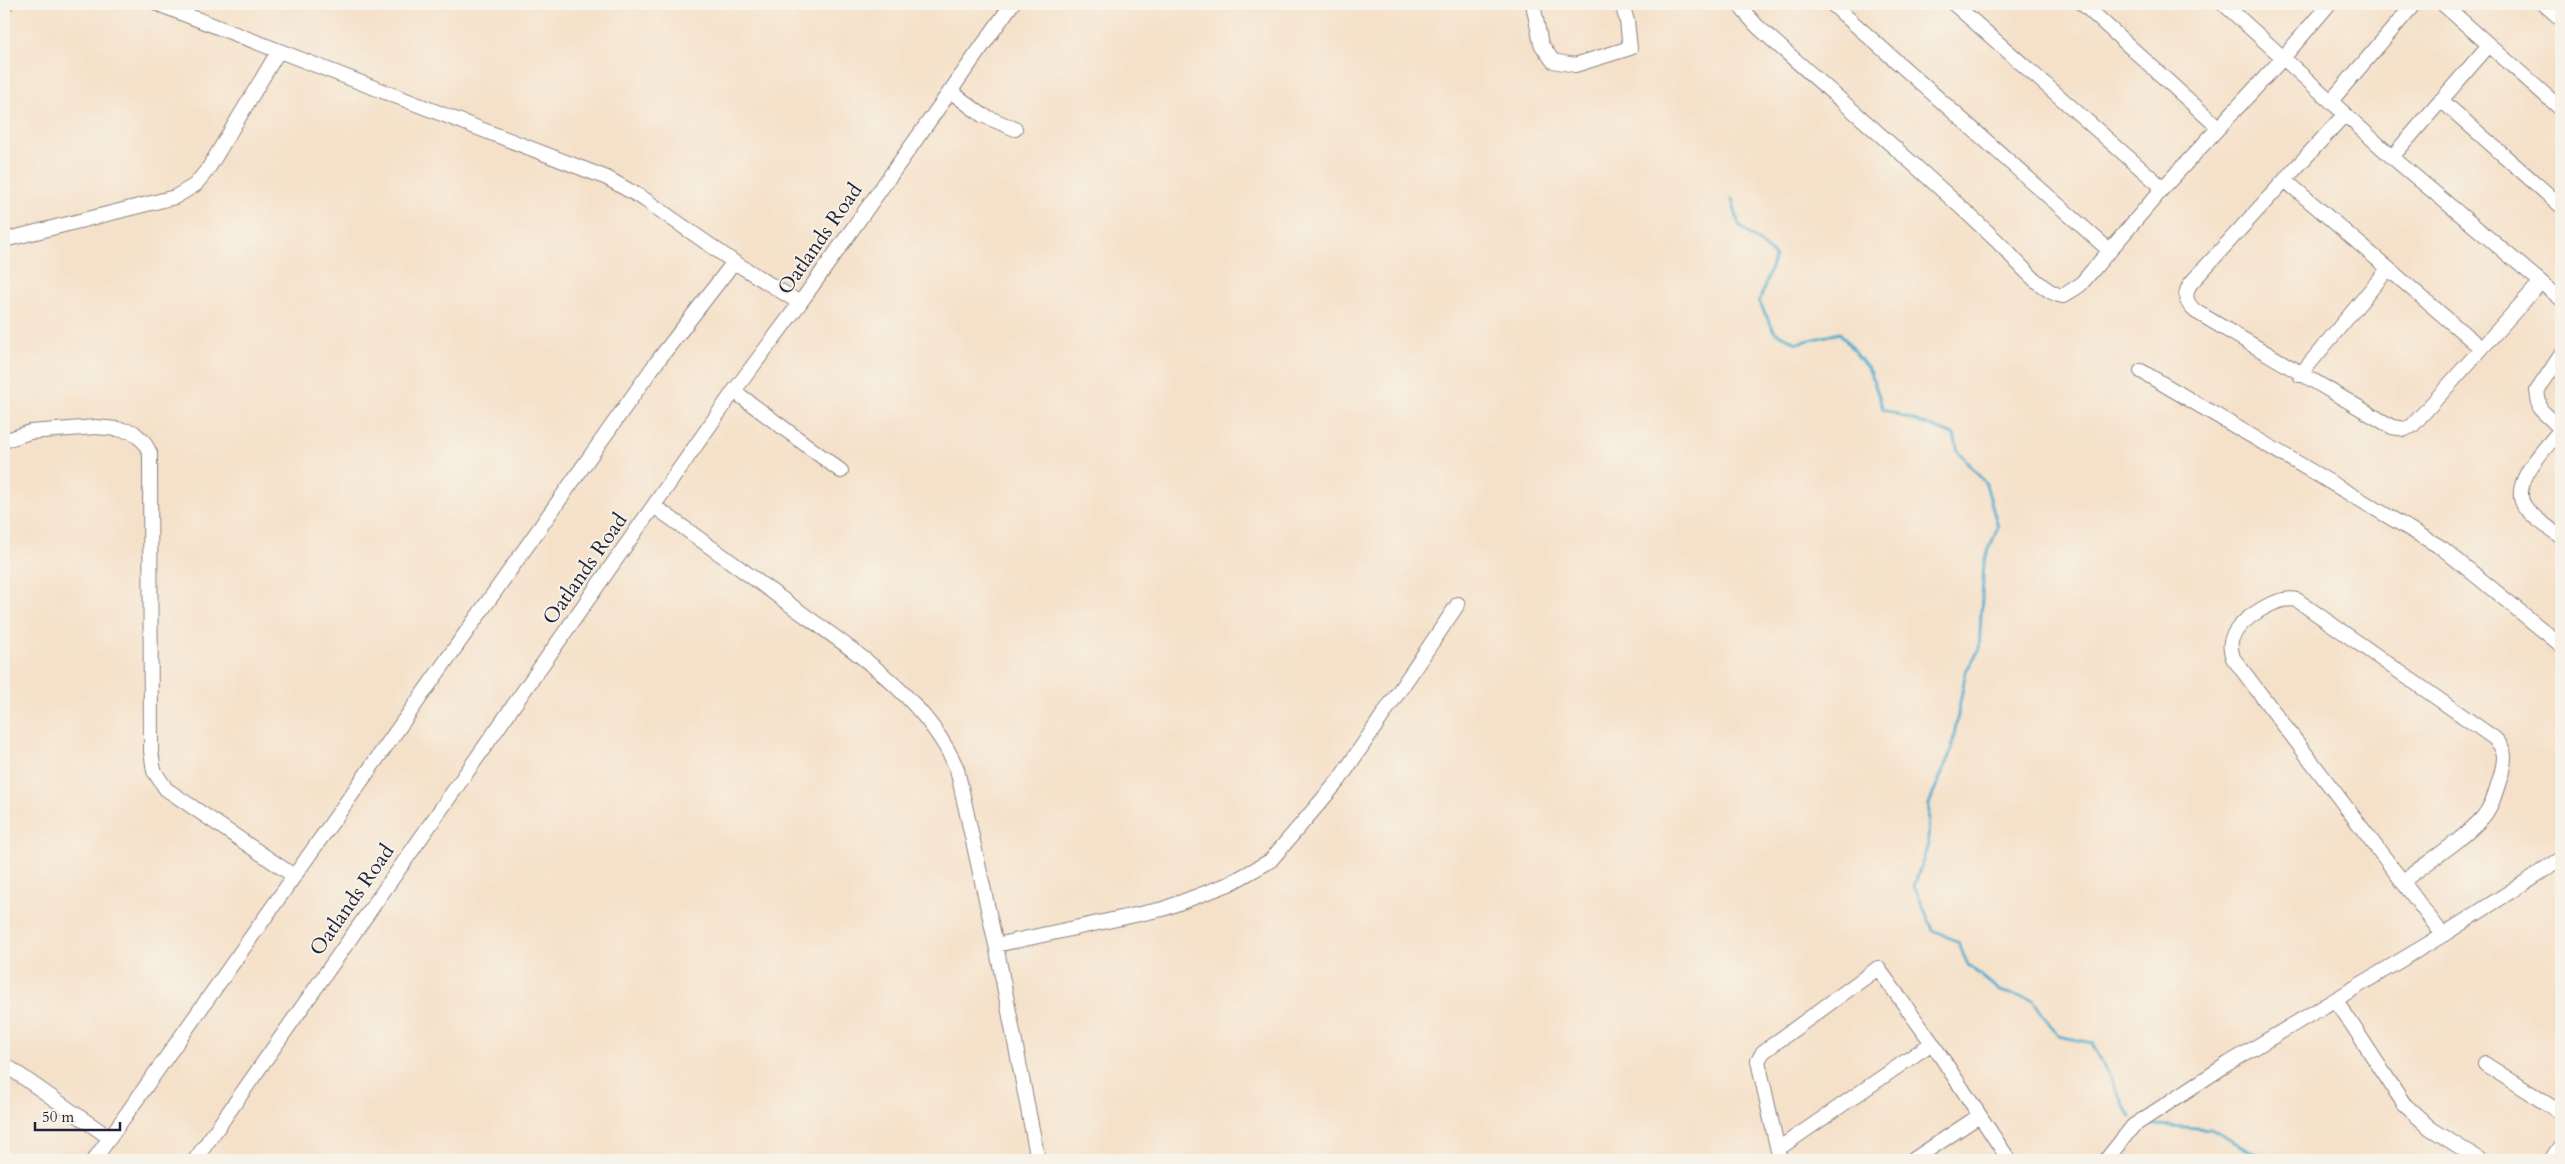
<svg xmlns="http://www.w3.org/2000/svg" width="2565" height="1164" font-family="Cardo,serif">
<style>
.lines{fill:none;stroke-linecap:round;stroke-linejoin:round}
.stream{stroke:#51accf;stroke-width:3}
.minor-casing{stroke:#8c8282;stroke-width:16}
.minor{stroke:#fff;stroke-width:14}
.labels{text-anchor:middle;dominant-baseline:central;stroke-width:4;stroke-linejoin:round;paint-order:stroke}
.street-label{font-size:21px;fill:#22223b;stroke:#f7f3e8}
</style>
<rect width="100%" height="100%" fill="#f7f3e8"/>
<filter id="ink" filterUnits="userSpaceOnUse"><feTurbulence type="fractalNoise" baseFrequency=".02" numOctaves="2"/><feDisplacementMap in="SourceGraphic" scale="10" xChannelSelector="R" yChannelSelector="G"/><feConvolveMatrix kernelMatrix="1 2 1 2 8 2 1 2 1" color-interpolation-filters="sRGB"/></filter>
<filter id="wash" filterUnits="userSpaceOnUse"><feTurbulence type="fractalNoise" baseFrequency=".0096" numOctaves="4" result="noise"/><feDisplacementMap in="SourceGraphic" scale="20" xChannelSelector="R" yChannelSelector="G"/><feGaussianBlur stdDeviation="1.12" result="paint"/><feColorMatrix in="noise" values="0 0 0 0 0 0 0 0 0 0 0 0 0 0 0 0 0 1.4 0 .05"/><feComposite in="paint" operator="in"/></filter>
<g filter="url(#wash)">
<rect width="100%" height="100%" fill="#f5e1c9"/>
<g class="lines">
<path class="stream" d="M1732,199L1739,225L1775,256L1759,302L1775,332L1797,343L1840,333L1871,373L1883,409L1954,435L1958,451L1986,484L1998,527L1984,562L1979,650L1966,671L1951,751L1929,804L1928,845L1914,886L1933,930L1958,942L1968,965L2000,991L2033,1000L2058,1036L2092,1043L2131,1117
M2145,1124L2210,1129L2267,1160"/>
</g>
</g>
<g filter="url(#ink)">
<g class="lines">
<defs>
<path id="minor" d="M4,4H6
M158,4L607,178L644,199L734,262L800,303
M1533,4L1541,44L1553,61L1575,65L1630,48L1627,21L1622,4
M1742,4L1743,10L1757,26C1838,99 1922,169 2000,244C2015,259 2043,294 2063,296L2080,285L2163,188L2283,58L2329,4
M1832,4L2110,251
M1954,4L2163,188
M2083,4L2218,127
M2224,4L2392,157L2561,299
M2443,4L2561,109
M2544,4L2561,19
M950,91L982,115L1015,129
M2441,100L2561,206
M2331,101L2414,4
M2345,114L2191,283C2183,294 2186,303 2195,311L2392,427L2405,429L2412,426L2541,282
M2392,157L2489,45
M2286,181L2481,348
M4,240L175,197L195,185L208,169L278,52
M2561,355L2537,391L2540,409L2561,429
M2141,371L2442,548L2561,645
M2300,375L2388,269
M734,391L841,471
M2561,429C2547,447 2508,484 2525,507C2534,519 2550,528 2561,537
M4,441L30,432L96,427L117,429L133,432L144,442L150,453L151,751L154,771L166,789L294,876
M654,506C699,539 744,571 789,604C852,650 925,695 957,769L996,945L1038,1160
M2402,882C2427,862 2462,841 2483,817C2493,805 2496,790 2501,775C2505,759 2507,750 2494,738L2297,600C2277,595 2240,619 2232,638C2229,645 2231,651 2233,658L2443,935
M996,945L1163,909L1229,884L1270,861L1339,780L1458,604
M2336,1000L2404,1104L2430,1128L2480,1160
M4,1064L110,1138
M2485,1064L2561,1113
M1778,1149L1932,1043
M94,1160L656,363L734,262
M195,1160L734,391L800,303L1012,4
M1780,1160L1758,1061L1763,1052L1878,968L1932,1043L2009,1160
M1913,1160L1979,1116
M2106,1160L2133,1126L2229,1063L2443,935L2561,859
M2551,1160L2561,1145"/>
</defs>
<use href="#minor" class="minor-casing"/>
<use href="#minor" class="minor"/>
</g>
</g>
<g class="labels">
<g class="street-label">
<text transform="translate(820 239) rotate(-55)">Oatlands Road</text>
<text transform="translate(585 569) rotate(-55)">Oatlands Road</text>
<text transform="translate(352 900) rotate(-55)">Oatlands Road</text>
</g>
</g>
<rect width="2565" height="1164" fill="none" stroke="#f7f3e8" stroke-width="20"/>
<path d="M35 1122v8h85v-8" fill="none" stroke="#22223b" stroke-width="2.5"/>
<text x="42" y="1122" font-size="15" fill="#22223b" stroke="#f7f3e8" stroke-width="4" paint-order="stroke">50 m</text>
</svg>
